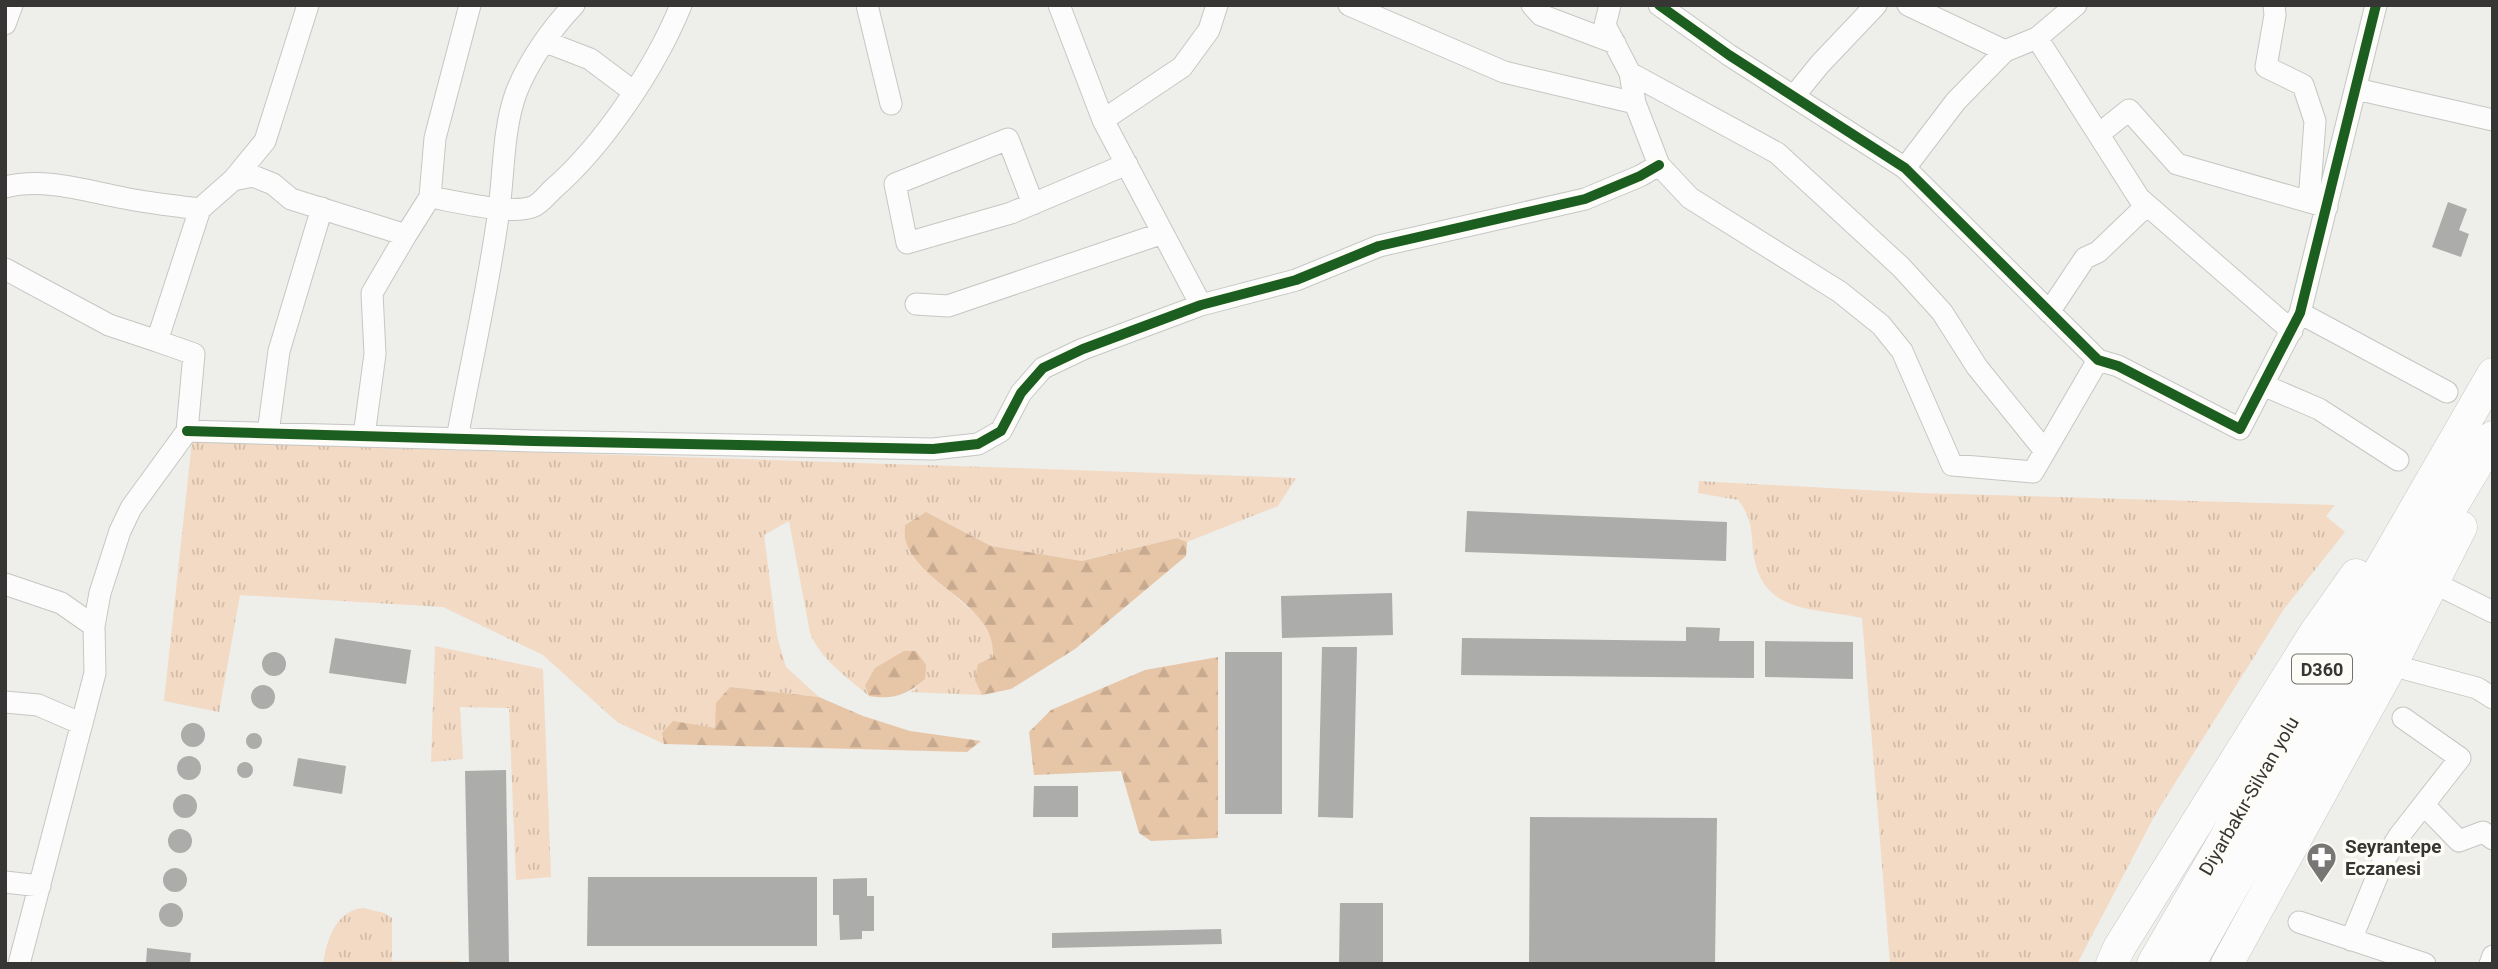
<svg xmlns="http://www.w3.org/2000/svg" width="2498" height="969" font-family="Roboto,sans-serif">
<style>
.grass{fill:url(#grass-tufts)}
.forest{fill:url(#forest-firs)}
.building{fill:#acacaa}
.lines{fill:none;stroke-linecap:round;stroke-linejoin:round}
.minor-casing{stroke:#c6c6c3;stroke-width:23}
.highway-casing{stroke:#c6c6c3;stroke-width:33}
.minor{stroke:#fcfcfc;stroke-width:21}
.highway{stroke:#fcfcfc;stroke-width:32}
.cycleway-casing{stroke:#fefcf6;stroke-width:15}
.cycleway{stroke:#1b5e20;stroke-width:10}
.labels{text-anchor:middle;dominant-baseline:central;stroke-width:7;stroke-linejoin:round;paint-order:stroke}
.shield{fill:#fefcf6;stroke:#73716e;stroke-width:2}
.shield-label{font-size:18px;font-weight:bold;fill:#373634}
.street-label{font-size:19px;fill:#373634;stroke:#fefcf6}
.poi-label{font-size:19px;font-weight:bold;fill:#373634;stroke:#fefcf6;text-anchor:start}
</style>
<defs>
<pattern id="grass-tufts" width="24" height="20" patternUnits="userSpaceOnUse" patternTransform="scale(1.75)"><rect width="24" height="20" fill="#f3dac4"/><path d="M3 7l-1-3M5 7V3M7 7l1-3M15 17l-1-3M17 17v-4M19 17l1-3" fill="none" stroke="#d1bca9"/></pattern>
<pattern id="forest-firs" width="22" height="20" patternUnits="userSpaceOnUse" patternTransform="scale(1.75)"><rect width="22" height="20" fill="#e7c5a7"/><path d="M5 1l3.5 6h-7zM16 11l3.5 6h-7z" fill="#c7aa90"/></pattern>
</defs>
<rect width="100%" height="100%" fill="#eeeeea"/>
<path class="grass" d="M192,441C560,454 928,464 1296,478L1278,506L1187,542L1177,538L1082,561L991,546L926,512L905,525V541L955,596L981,619L994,644L993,657L976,680L982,695L911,692L925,679L865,686L869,696C847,677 821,660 810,633L789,521L764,535L777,636L786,667L819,697L730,687L717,703L715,728L662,733L664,744L617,722L543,655L443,607L240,595L219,712L164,701Z
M1699,481L1919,493L2335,505L2326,516L2345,532L2284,609L2155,815L2077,964H1890L1862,618C1813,607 1760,615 1753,550C1751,528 1752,518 1738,500L1698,493Z
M435,646L543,669L551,877L516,880L509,708L460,707L463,759L431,762Z
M363,908L384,913L392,918V961H460V964H323C327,940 335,911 363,908Z"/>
<path class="forest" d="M926,512L991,546L1082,561L1177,538L1187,542L1186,556L1075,649L1011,689L982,695L975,680L978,664L993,657C997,605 922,587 906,542C904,537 905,530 905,525Z
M904,651H916L926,665L925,679C907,695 893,700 869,696L865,686L875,668Z
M1218,657V838L1151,841L1139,833L1121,771L1034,775L1029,732L1051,710L1145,670Z
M730,687L819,697L863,716L910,731L981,741L967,752L664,744L662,733L673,721L715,728L716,703Z"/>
<path class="building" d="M2448,202L2467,209L2459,230L2469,234L2461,257L2432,247Z
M1467,511L1727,522L1726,561L1465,552Z
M1392,593L1393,635L1282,638L1281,596Z
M1686,627L1720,628L1719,641H1754V678L1461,675L1462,638L1686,641Z
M335,638L411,650L406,684L329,673Z
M1765,641L1853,642V679L1765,677Z
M1322,647H1357L1353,818L1318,817Z
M1225,652H1282V814H1225Z
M262 664a12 12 0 1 1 24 0a12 12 0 1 1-24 0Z
M251 697a12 12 0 1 1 24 0a12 12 0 1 1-24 0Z
M181 735a12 12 0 1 1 24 0a12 12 0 1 1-24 0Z
M246 741a8 8 0 1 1 16 0a8 8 0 1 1-16 0Z
M177 768a12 12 0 1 1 24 0a12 12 0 1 1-24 0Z
M298,758L346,766L342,794L293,786Z
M237 770a8 8 0 1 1 16 0a8 8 0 1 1-16 0Z
M506,770L509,964H469L465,771Z
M1034,786H1078V817H1033Z
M173 806a12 12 0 1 1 24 0a12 12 0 1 1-24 0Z
M1530,817L1717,818L1715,964H1529Z
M168 841a12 12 0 1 1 24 0a12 12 0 1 1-24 0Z
M163 880a12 12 0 1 1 24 0a12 12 0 1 1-24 0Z
M588,877H817V946H587Z
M867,878V896H874V931H862V939L840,940L839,915H833V879Z
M1340,903H1383V964H1339Z
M159 915a12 12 0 1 1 24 0a12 12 0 1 1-24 0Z
M1221,929L1222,944L1052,948V933Z
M147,948L191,953L190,964H146Z"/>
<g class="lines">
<defs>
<path id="minor" d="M867,5L891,104
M1059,5L1103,120L1201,305
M1349,5L1504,72L1635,103
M1532,5L1541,15L1615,43
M1610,5L1605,25L1630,73L1635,103L1659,165L1690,198L1840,292L1881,325L1902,351L1952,465L2033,472L2098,360
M1659,5L1729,55L1905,168L2098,360L2118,366L2240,429L2300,313L2376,5
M1908,5L2005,51
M2274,5L2275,15L2266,67L2303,85L2315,121L2309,202
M5,24L12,5
M2037,38L2139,198L2292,331
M546,42L590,59L634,92
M1630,73L1777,153L1825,197L1901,267L1942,312L1977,367L2045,451
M2356,89L2493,120
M1794,96L1820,64L1876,5
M1103,120L1182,67L1209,30L1217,5
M2099,134L2129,110L2177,164L2327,207
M1905,168L1956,101L2005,51L2037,38L2076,5
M233,180L253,176L273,184L291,199L406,235L430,197L435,138L470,5
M5,187C44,177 86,191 124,198C149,203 175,206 200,209L233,180L265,141L308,5
M430,197C453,201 511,215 532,207C539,205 547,195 552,190C603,146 656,67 681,5
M1033,204L1008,139L895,184L907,243L1011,213L1127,164
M5,269L109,325L157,341
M916,304L948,306L1163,233
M2049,312L2085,258L2098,252L2147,205
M2300,313L2447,392
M2263,385L2319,409L2398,460
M187,431L533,441L933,449L978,444L1001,431L1021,393L1043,368L1083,349L1201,305L1296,280L1379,246L1585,199L1640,176L1659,165
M268,433L279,351L322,208
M364,436L375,354L372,293L406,235
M457,439C471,362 489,286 499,209C504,171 503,129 516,93C528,62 551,29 574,5
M2434,583L2493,612
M5,584L61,603L94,626
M2391,665L2477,688L2493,698
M5,702L38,705L82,724
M2424,805L2459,841L2483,832L2493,839
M5,882L40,886
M2299,922L2425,964
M2351,940L2383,862L2399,836L2460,758L2403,718
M19,964L95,673L94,626L100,593L120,531L131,508L187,431L194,354L157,341L200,209
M2490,964L2493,956"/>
<path id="highway" d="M2112,964L2119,948L2315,633L2356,575
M2153,964L2493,374
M2189,964L2365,652L2493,437
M2227,964L2391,665L2461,527"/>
</defs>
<use href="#minor" class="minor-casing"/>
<use href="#highway" class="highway-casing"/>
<use href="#minor" class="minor"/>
<use href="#highway" class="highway"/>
<defs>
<path id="cycleway" d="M1659,5L1729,55L1905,168L2098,360L2118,366L2240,429L2300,313L2376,5
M187,431L533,441L933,449L978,444L1001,431L1021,393L1043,368L1083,349L1201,305L1296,280L1379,246L1585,199L1640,176L1659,165"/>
</defs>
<use href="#cycleway" class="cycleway-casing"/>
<use href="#cycleway" class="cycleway"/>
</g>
<defs>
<symbol id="pharmacy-pin" viewBox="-11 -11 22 30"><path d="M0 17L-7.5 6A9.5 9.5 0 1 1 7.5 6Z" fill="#777674" stroke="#fefcf6"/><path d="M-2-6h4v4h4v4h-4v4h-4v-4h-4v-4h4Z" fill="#fff"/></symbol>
</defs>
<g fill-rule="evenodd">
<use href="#pharmacy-pin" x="2304" y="840" width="35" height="47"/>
</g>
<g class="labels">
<rect class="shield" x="2292" y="654.5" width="60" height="29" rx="5"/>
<g class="shield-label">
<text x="2322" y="669">D360</text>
</g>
<g class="street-label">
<text transform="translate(2249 796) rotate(-60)">Diyarbakır-Silvan yolu</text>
</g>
<g class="poi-label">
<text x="2345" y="846">Seyrantepe<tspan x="2345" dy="22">Eczanesi</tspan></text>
</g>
</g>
<rect width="2498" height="969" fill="none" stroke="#373634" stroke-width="14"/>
</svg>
